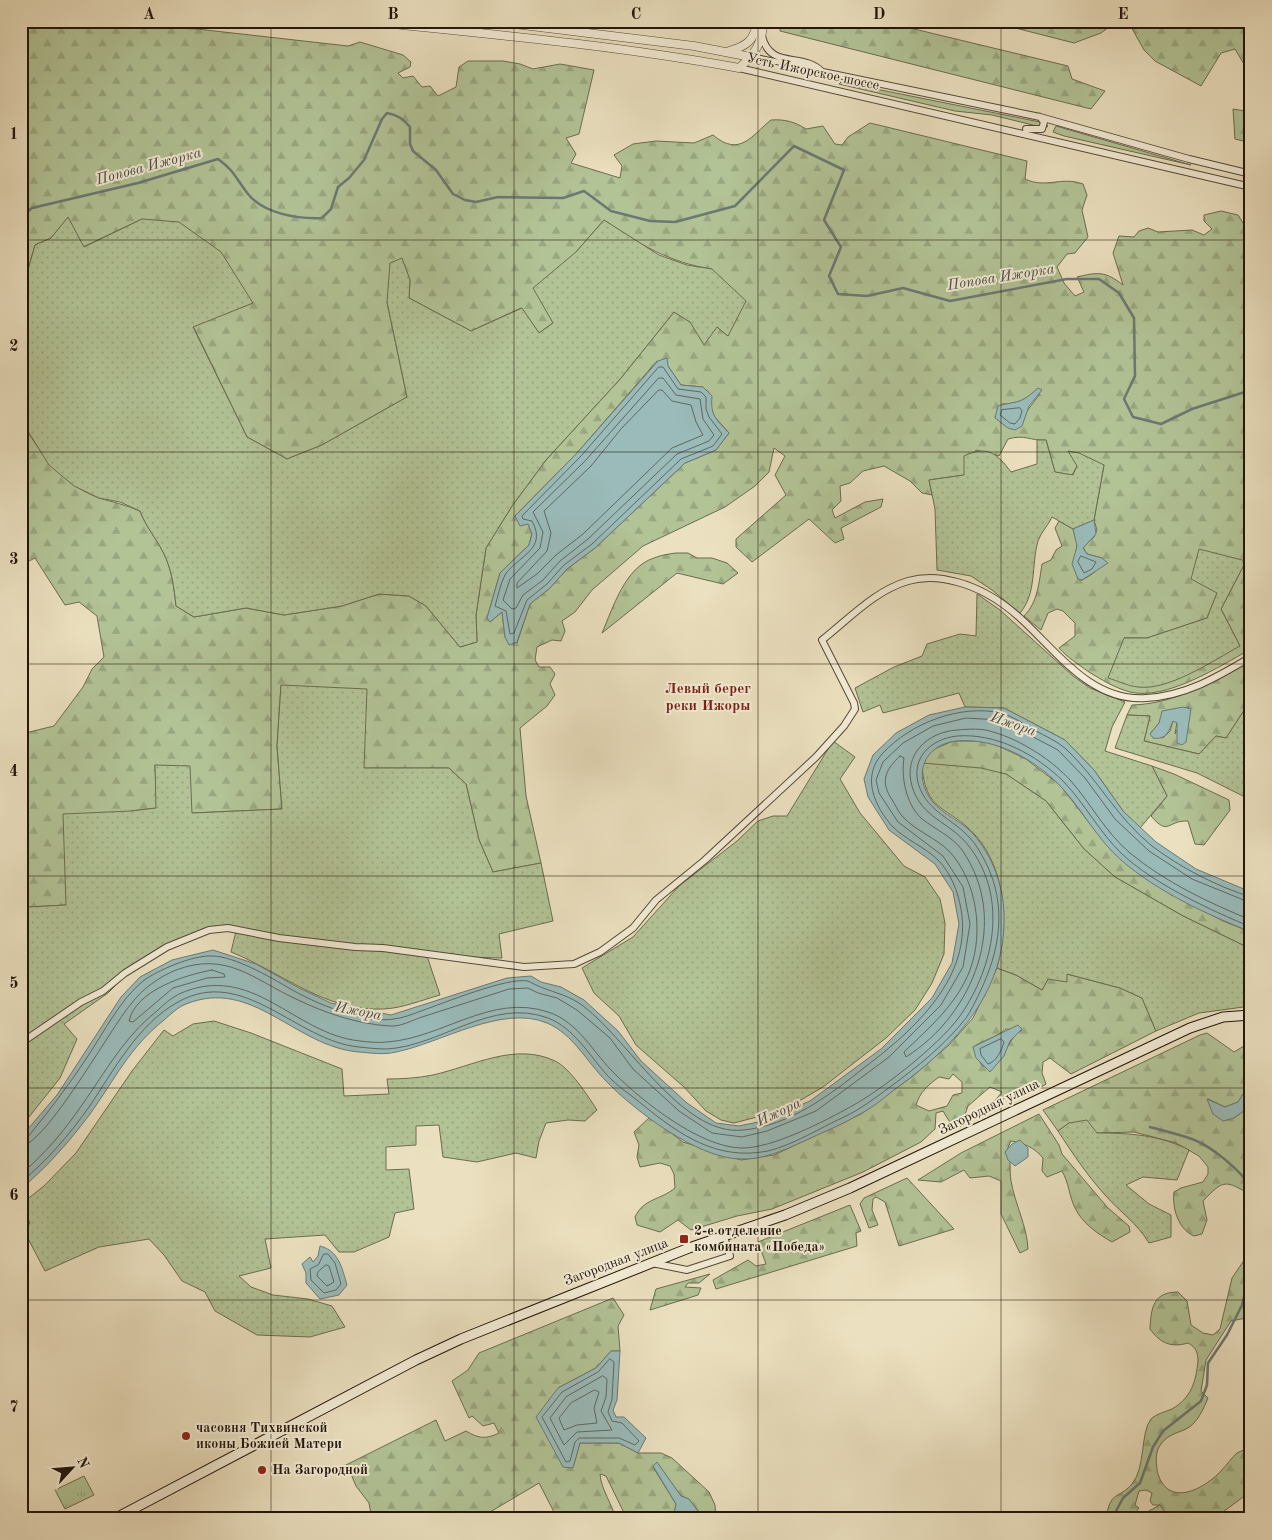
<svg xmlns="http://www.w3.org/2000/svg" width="1272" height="1540" font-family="'Old Standard TT',serif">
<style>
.grass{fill:#b2c396;stroke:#6a6c50}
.forest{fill:url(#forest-firs);stroke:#6a6c50;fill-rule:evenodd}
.park{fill:url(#park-tufts);stroke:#6a6c50}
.garden{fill:url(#garden-dots);stroke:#6a6c50}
.water{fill:#9abbba;stroke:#6a7974}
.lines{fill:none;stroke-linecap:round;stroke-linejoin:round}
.shore{stroke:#5e6862;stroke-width:1}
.stream{stroke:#6a7974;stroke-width:2.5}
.minor-casing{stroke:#544837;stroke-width:8}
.tertiary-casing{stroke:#544837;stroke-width:9}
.secondary-casing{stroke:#22150a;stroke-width:11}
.minor{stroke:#f2ebd5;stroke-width:6}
.tertiary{stroke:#f2ebd5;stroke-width:8}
.secondary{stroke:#f2ebd5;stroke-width:9}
.grid{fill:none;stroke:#22150a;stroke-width:1;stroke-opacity:0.55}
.poi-dot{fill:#8f2418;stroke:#f2ebd5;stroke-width:2}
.labels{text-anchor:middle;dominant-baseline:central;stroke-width:4;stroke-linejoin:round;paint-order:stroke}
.street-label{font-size:14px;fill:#22150a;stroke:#f2ebd5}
.poi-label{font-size:14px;font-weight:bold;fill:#22150a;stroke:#f2ebd5;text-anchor:start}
.water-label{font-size:15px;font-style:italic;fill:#4c4f48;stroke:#f2ebd5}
.neighbourhood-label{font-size:15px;font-weight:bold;fill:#7a1f14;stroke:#f2ebd5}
.neatline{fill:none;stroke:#22150a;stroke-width:2}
.grid-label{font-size:16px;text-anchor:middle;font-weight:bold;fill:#22150a}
</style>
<defs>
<pattern id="forest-firs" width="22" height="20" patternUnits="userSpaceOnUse" patternTransform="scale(1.25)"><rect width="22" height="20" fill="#b2c396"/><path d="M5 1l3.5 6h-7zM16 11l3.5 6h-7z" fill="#99a780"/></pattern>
<pattern id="park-tufts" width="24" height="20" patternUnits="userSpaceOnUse" patternTransform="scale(1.25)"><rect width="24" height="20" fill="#b2c396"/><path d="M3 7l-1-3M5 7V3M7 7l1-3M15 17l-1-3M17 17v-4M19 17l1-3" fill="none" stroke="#99a780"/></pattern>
<pattern id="garden-dots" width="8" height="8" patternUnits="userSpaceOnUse" patternTransform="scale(1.25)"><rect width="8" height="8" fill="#b2c396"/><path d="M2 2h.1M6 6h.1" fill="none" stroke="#99a780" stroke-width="1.8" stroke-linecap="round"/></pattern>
</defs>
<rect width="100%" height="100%" fill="#ebe0bf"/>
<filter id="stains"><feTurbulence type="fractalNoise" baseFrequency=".004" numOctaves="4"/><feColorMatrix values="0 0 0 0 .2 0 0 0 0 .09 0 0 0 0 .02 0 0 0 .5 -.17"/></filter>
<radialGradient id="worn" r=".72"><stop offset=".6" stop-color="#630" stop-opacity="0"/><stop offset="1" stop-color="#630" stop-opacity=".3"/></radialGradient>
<path class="grass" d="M841,82L1045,123L1048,126L1045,128L992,115L955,111L839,84Z
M1056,126L1191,165L1064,136L1053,132Z"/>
<path class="forest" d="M21,21H116L137,26L197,29L348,46L360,42L403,55L411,62L410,67L398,73L403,78L413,76L422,87L430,86L438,96L456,87L459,67L468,61H503L520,64L533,69L560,64L594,70L579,134L566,138L576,154L571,163L620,178L622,166L614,155L633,144L656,141L694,143L713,135C740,158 752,135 771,120C785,119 795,122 806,129L823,126L835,144L842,145L848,137L870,123L1027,161L1025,179C1046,189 1061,176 1083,184L1087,195L1082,210L1088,237L1075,253L1067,254L1057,267L1064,283L1075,296L1084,292L1077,277C1098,272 1105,271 1123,285L1113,253L1119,236L1134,237L1139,231L1148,228L1158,232L1192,230L1204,235L1212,229L1204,221V215L1221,211L1238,215L1245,226L1244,238L1251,243V649C1220,666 1166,701 1130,692C1115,688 1102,680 1089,672C1078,664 1068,658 1059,648L1075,636V623L1063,611L1057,609L1048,613L1041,630L1024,616C1038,602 1039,582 1042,564L1051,560L1056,550L1062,546L1055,528L1059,521L1073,529L1077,543L1075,567L1078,579L1082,580C1093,574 1100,570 1102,558L1087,554L1083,547L1094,537L1097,530L1094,520L1104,465L1077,466L1072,475L1055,472L1046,440C1029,441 1026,434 1008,439L999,456L976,450L964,475L929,480L932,495L922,493L910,481L884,466L863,471L850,483L840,486L841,501L832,510L835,518L865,502L883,499L881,507L841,528L844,539L835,543L809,519L752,562L736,547V539L786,495L775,475L785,456L774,448L769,472L755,486L725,507L643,546L592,590L575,612L562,621L565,631L561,641L552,640L537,647L535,660L539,667H550L555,674L550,684L555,695L547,706L520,728L526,796L541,863L493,872L479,840L466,784L449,768H364L281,685L277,746L282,809L192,813L155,765L157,808L131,811L66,905L27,907L28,884L21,885V734L54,726L83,687L92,669L104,657L97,616L79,602L65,605L35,558L21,565V420C40,454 62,484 99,498C113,502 126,505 140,511C146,527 156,538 163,552C172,569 174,588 176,606L194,617L246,608L284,615L342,606L379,594L409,596L426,606L460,647L477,642L476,615L486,548L512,506L546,460L621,378L674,312L690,322L717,327L728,336L712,269C670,263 639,244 604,220L576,252L553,323L539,333L521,308L471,331L409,298L410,280L401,258L387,302L407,397L322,445L287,459L247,437L193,326L253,303L142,219L83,247L68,218L51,238L35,245L26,278L21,277ZM657,361L668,366L681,385L703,387L714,416L729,433L716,450L685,463L595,548L567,569L550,588L530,604L517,643L505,637L502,612L490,622L487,618L500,573L529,545L532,533L528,524L515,516L577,453ZM1038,388L1039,395L1027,411L1001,423L995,417L1002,404C1018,404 1027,399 1038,388ZM1246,561L1221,609L1240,646L1124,638H1147L1207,618L1217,593Z
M781,21H881L1068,66L1072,79L1105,91L1091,109L780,31Z
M988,21H1251V76L1235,49L1221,53L1201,86L1155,61L1144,50L1129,23H1114L1101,33L1074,43Z
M1233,109L1251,112V143L1235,139Z
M676,553H688L697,558H712L727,563L738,573L723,584L677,573L602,633C613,608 625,567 654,558C661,555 669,554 676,553Z
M1251,660V712L1245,709L1226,738L1216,736L1199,754L1144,741L1150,716L1127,715L1132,705C1175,704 1214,681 1251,660ZM1189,707L1175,734L1177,722L1173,721L1170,731L1163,738L1150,734L1159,723L1163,711Z
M953,741H988L1026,759L1060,785L1094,829L1164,890L1223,921L1251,932V949L1183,916L1115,877L1084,849L1046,801L1006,774L922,763L932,750Z
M1152,766L1174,774L1229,800L1230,810L1204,845L1195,844L1188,821C1167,820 1169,837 1151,816L1167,796Z
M997,968L1016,975L1042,990L1048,979L1067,974L1120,988L1142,998L1156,1031L1071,1074L1050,1058L1043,1062L1042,1073L1046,1084C1033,1093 1031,1087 1018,1090C1008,1092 1002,1101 995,1108L993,1103L1002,1092L990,1087L968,1106L961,1126L954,1129L943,1111L936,1113L935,1129L921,1142L863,1172L772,1209L737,1216L691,1230L678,1220L660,1232L637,1225L635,1217C644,1198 661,1200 675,1188L674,1174L670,1166L660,1163L640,1167L637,1157L639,1145L634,1132L650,1117L683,1142L741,1160L774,1155L861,1114L913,1076L949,1045L973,1018ZM1006,1029L1022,1030C1009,1038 1006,1053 996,1065L982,1066L973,1047C984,1040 995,1038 1006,1029ZM953,1074L962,1082V1093L953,1095L947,1106L929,1111L916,1105C920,1092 928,1085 939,1077L949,1079Z
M1251,1032V1092L1245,1091L1238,1102L1225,1107L1208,1099L1234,1118L1245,1110L1251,1111V1195C1225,1180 1224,1179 1203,1201L1207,1220L1202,1234L1194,1236C1178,1229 1172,1208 1174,1192L1181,1188L1203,1182L1208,1174V1167L1199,1156L1176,1143L1134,1132L1097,1133L1069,1123L1058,1131L1043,1110L1200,1035L1207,1033L1234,1052L1244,1046Z
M1039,1114L1059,1145L1062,1154L1108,1208L1129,1226L1130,1232L1112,1242C1098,1234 1082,1223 1075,1208C1069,1196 1069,1183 1062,1171L1047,1177L1042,1171L1043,1158C1035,1148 1024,1143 1011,1141L1007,1150C1012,1163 1009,1169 1011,1181C1015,1204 1027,1226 1028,1249L1020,1253L1001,1214V1181L989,1176L970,1178L964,1170L941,1182L918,1180L961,1153Z
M907,1178L954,1229L899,1246L885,1202L876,1197L873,1199L872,1210L878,1225L869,1228L860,1204L864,1198Z
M850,1205L861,1231L856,1233L857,1246L716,1289L713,1280L748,1260L756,1266L766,1264L758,1242Z
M1247,1256L1251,1257V1317L1231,1321L1206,1360L1201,1391L1208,1398C1204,1408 1197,1424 1186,1429C1175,1434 1166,1435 1159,1447C1155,1454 1156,1466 1158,1474C1169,1508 1204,1489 1221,1471C1227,1465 1231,1458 1237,1453C1241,1451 1246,1449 1251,1447V1491L1223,1512L1218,1519H1170L1160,1505H1153L1150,1501L1152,1493L1146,1490L1139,1491L1135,1505L1139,1508L1130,1519H1106C1110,1490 1118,1500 1132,1484C1146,1467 1140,1433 1151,1419C1156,1414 1165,1412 1172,1409C1191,1398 1196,1382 1198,1361C1198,1353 1196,1347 1188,1343C1171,1348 1160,1343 1150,1329C1151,1308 1153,1292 1178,1292L1187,1301L1191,1325L1203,1333L1213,1335L1220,1329L1232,1278Z
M710,1274L699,1283H688L685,1287L701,1288L698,1295L650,1310L656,1289Z
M613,1298L624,1315L618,1326L620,1351H611L596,1368L558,1388L573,1467L580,1443H619L638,1453H661L672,1458L709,1492L715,1505L716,1519L698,1511L689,1499L681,1496L657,1463L653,1467L676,1504L673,1519H627L606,1476L600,1474C601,1489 612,1504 616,1519H542L554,1512L539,1483L490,1512L454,1519H369L371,1514L369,1503L356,1486L351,1474L342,1467L436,1420L445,1441L466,1431C478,1438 485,1440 499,1433L494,1423L483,1426L472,1416L469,1418L452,1381L468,1370L479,1353Z"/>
<path class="park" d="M84,1476L94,1495L65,1509L55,1490Z"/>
<path class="garden" d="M68,217L84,247L142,219L179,222L221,252L253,303L193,327L247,437L287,459L322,445L407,397L387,302L390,263L402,258L410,280L409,298L471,331L522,308L539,333L553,323L533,288L576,252L604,220L659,255L687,265L712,269L746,301L728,336L717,327L704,345L690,322L674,312L621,378L546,460L512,506L486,548L476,615L477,642L460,647L426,606L409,596L379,594L342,606L284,615L246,608L194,617L176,606C174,588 172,569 163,552C156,538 146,527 140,511L120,502L99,498L74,486L49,465L21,420V277H26L35,245L51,238Z
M1037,440H1046L1055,472L1073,475L1077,466L1068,451L1079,453L1104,465L1094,520L1073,529L1052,517C1048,526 1041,532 1038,541C1031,566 1037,593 1020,613L992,590L971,576L937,570L935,509L929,480L964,475V456C987,445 997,453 1011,472L1037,464Z
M1199,549L1246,561L1221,609L1240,646C1214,660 1169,691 1138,687C1128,686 1118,681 1108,678L1124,638H1147L1207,618L1217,593L1191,579Z
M977,594L1000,610L1073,676L1090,688L1125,702L1112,727L1105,751L1152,766L1167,796L1140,828L1123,811L1094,770L1065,740L1004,708L965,707L959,693L883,713L880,705L863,712L855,688L894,667L922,656L927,644L960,634L976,636Z
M281,685L367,689L364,768H449L466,784L479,840L493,872L541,863L553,921L499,934L502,958L427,956L440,995C422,1000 403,1008 384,1009C325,1012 283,973 231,952L236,931L205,928L174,942L135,966L108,993L64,1024L77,1039L60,1078L21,1127V885L28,884V907L66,905L63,814L131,811L156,808L155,765L190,766L192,813L282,809L277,746Z
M1245,709L1251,712V800L1197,773L1115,748L1127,715L1150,716L1144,741L1199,754L1216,736L1226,738Z
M833,741L855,757L840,779L860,813L904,866L925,877L940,899L945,923L944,954L932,983L915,1010L886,1038L823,1087L799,1101L757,1117L734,1123L721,1120L706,1111L684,1087L636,1045L619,1016L594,993L582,968L633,937L679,886L737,841L758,821L773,816H787Z
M922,763L981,768L1006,774L1046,801L1084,849L1115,877L1183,916L1251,949V1006L1199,1013L1156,1031L1142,998L1120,988L1067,974V982L1048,979L1042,990L1016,975L997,968C1008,925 1007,872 976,836C949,805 924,814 922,763Z
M214,1021L251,1033L342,1069L344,1096L389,1094L387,1079C403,1079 418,1078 433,1075C473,1066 515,1042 555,1061C570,1068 588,1096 597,1110L585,1121L568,1120L546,1123L539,1141L536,1158L516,1153L477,1162L443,1157L439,1125L416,1126V1145L386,1147V1170L409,1169L414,1209L395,1213L389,1237L354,1252H339L325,1235L265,1239L271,1268L239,1276L251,1287L273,1295L308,1299L332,1306L345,1327L310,1337L257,1335L215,1311L205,1292L182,1281L164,1255L149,1239L99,1247L45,1271L24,1231L30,1223L21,1204L44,1186L76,1153L132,1071L164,1030L173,1036L193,1024Z
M1087,1120L1097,1133C1130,1133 1160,1135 1189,1150L1177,1180L1143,1177L1126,1185L1149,1204L1171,1215V1237L1149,1243C1137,1223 1120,1212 1105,1195C1087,1175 1073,1154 1058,1131L1069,1123Z
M1160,1505L1170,1519H1134Z"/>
<path class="water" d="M667,358L668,366L681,385L703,387L712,396C710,416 716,419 729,433L716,450L685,463L595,548L567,569L550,588L530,604L517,642L509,645L505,637L502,612L490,622L487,618L500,573L529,545L532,534L528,524L520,526L515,516L577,453L658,361Z
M1038,388L1042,390L1029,406L1022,426L1015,430L1008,428L995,418L998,406C1020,400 1019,405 1038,388Z
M1094,520L1096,534L1083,548L1087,554L1102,558L1108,563L1082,580L1078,579L1072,564L1077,546L1073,529Z
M965,707L1004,708L1065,740L1094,770L1123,811L1156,842L1196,869L1251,892V932C1206,914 1158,892 1121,860C1098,840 1083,811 1063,789C1037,760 995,737 956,741C924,745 912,775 932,801C943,815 964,822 975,836C993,857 1003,887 1004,913C1007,990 957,1044 898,1087C886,1096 874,1107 860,1114C842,1125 821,1133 802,1142C782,1151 762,1160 740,1159C697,1158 635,1111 606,1081C587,1062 573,1034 547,1023C502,1004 441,1043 396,1052C384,1055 371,1053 359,1052C295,1047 253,977 186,1004C178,1007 171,1014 164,1020C129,1048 115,1079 90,1114C69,1142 48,1166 21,1189V1137L57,1095L121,997L140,977L172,960L213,950L256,964L299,988L331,1003L391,1015L507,978L531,976L541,982L561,987L584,1000L618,1031L641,1061L687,1103L716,1123L739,1126L763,1121L810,1101L881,1049L932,998L952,963L959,924L953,892L935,864L889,830L868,797L864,779L873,755L896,733L929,715Z
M1183,707L1191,709L1186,742L1182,745L1177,743V723L1173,721C1168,732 1167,740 1153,738L1150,734L1159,723L1162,711Z
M1018,1025L1022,1029L1010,1041L1004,1056L990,1072L976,1058L973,1047Z
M1245,1091L1251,1092V1111L1245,1110L1234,1118L1223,1121L1213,1114L1207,1099L1225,1107L1238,1102Z
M1020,1140L1028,1148V1157L1015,1166L1008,1160L1005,1152L1012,1144Z
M320,1246C339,1251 342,1268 347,1285L339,1295L320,1299L306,1283V1273L302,1264L310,1257L313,1262L318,1256Z
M611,1351H620L617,1400L613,1410L616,1417H624L646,1438L638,1453L619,1443H580L573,1468L563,1467L536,1417L558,1388L596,1368Z
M657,1462L681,1496L689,1499L698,1511L714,1519H673L676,1504L653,1466Z"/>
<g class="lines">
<path class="shore" d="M659,367H663L678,389L701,392L706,397V409L709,417L722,434L713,446L681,459L592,544L564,565L547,584L527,600L514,633L510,634L506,611L495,606C498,597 500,584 505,575C517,556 548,550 532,521L523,519L522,516L581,456Z
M659,378H663L676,395L700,399L703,419L714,435L709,441L677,454L588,539L560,561L543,580L523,595L516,608L512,609L503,600L510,579L540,548L543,532L533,512L585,461Z
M659,390H662L672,401L691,405L696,422L703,435L672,448L583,534L556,555L537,574L517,588V583L547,551L551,533L544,511L591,466L621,429Z
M1020,408L1022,411L1020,418L1015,424L1010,423L1000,415L1002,410Z
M1081,556L1096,562L1092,569L1084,573L1078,562Z
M900,756L904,758C901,777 906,804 921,818C934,829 952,836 962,850C1011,920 974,1014 906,1057L904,1052C930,1027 957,1004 970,970C984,932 977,881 949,851C936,838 916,831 903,817C898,812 895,804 891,798C880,781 886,769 900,756Z
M212,970L224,974L225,977L207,978L173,988L133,1022L129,1021C136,990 185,975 212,970Z
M1001,1039L1004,1042C1002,1050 996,1062 988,1064L981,1055L980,1049Z
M21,1140L27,1138C49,1111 69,1085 88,1056C104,1032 120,1000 143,981C158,970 193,955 212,956C234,956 270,977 289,988C314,1003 364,1024 394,1019C403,1018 413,1014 421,1011C444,1003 507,977 528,981C531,982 533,984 536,985C551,992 565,994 579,1003C626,1035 681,1137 743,1130C789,1126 830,1095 865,1067C914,1030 973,977 961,909C958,892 951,873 938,860C925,847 906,840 893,827C874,806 861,776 883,753C911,723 960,704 1001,713C1012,716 1024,724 1034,730C1045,736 1057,741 1066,749C1098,779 1117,818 1152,846C1181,868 1216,886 1251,897
M21,1146C46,1145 111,1027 131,1004C142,989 159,977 176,970C227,951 253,979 296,999C325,1013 357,1024 390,1026C400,1027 413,1020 422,1017C451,1008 480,998 509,989L528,988L538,993L557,998L577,1010L610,1038L633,1069L679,1111L712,1133L742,1137L767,1131L816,1111L889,1057L941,1005L963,967L970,924L963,887L943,856L898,822L879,793L876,780L883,762L903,743L933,726L966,718L1001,720L1058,750L1085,778L1115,819L1149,851L1192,879L1251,903
M21,1174C45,1154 64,1131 82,1105C106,1071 124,1037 157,1011C163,1005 171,998 179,994C253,961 293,1034 360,1041C368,1042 379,1043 387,1042C443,1038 491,993 548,1012C579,1022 593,1053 615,1074C643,1102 700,1147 741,1148C771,1149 825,1121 852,1106C883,1089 946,1040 964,1010C996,960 1007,894 968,845C950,822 921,818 912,786C903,755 927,732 957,730C968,729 983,728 993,732C1021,740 1052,760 1071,781C1091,804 1106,833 1130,853C1165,882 1209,903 1251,920
M21,1182C48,1160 69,1135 89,1107C114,1070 138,1024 178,1002C244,965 296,1041 359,1047C368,1048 378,1049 387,1049C441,1046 492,997 548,1018C574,1028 589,1055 607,1075C617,1086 631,1095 643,1105C680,1135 717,1161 768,1151C793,1145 820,1128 844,1117C861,1109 875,1098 890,1087C917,1067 945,1045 966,1018C971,1011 975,1002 979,994C1000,951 1008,906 985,861C981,854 976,844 970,838C953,819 928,812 919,786C910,759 930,739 957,736C996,733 1036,754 1064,782C1085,804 1100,833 1122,854C1154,884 1210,910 1251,927
M324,1254H328L335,1263L341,1284L336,1290L324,1293L311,1280L310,1269L318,1265Z
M326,1265L329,1266L334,1282L327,1286L317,1276L318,1272Z
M610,1359L614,1362L612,1399L608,1412L612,1421L622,1423L639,1441L635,1445L619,1438H579L575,1442L570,1461L566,1462L542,1417L562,1392L598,1372Z
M603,1376L607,1379L606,1397L601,1411L612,1430L577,1432L564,1445L550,1418L566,1397Z
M595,1390L599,1392L594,1408L597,1423L577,1425L564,1430L559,1418L571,1403Z"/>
<path class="stream" d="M21,217L32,208L138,183L218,159C235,171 236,179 248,194C264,214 298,219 322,218L331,209L338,187L349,178L364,160L382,119L387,113C398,115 403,119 410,127V144L413,151L436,170L453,194L465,200L476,202L498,197L563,198L584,191L611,211L650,221L675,222L735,206L794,146L844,170L824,220L841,247L829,276L838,294L867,296L903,288L950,301L1067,279H1099L1119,293L1134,318L1135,376L1124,399L1133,417L1161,424L1192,409L1251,390
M1150,1127C1164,1131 1178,1134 1192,1139C1211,1146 1241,1170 1251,1188
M1115,1519V1513L1123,1498L1140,1483L1153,1447L1163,1431L1201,1401L1207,1385L1208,1363L1227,1335L1242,1305L1251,1269"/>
<defs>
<path id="minor" d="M762,36C770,71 805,51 823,73
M751,57L1040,117L1189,159L1251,174
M739,68L1251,187
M1026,129H1042L1044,122L1040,117
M21,1043L81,1002L103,991L125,973L167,947L209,930L228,928L279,938L355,947L383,948L524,967L574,964L600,952L633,928L656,900L705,860L816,757L844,726L855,709L854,703L822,640C849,619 874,591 908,581C925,576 940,577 957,582C980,588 1001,601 1019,617C1056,650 1090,702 1146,698C1186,696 1217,677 1251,657
M652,1263L687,1270L730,1256L724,1237"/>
<path id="tertiary" d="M363,21C489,34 614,45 739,68C754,55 763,43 763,21
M490,21L694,46L751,57
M729,51C747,46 755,40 757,21"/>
<path id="secondary" d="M114,1519L416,1360L461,1339L689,1248L785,1215L850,1188L1190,1028L1223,1017L1251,1015"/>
</defs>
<use href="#minor" class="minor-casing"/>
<use href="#tertiary" class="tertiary-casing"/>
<use href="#secondary" class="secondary-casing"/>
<use href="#minor" class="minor"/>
<use href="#tertiary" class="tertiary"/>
<use href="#secondary" class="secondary"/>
</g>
<path class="grid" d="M271,21V1519M514,21V1519M758,21V1519M1001,21V1519M21,240H1251M21,452H1251M21,664H1251M21,876H1251M21,1088H1251M21,1300H1251"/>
<g class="poi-dot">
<rect x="679" y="1234" width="10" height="10" rx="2.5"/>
<circle cx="186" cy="1436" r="5"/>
<circle cx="262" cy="1470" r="5"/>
</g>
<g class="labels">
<g class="street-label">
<text transform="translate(813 72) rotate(12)">Усть-Ижорское шоссе</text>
<text transform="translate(989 1107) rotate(-26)">Загородная улица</text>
<text transform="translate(616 1262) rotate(-21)">Загородная улица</text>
</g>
<g class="poi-label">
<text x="694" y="1231">2-е отделение<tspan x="694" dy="16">комбината «Победа»</tspan></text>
<text x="196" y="1428">часовня Тихвинской<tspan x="196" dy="16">иконы Божией Матери</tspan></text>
<text x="272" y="1470">На Загородной</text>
</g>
<g class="water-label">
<text transform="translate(149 167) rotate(-15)">Попова Ижорка</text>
<text transform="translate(1001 278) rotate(-9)">Попова Ижорка</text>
<text transform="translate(1013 725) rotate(19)">Ижора</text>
<text transform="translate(358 1012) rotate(11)">Ижора</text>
<text transform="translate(779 1113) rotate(-25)">Ижора</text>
</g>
<g class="neighbourhood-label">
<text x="708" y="689">Левый берег<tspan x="708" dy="17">реки Ижоры</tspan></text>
</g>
</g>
<rect width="1272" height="1540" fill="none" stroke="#ebe0bf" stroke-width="55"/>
<g transform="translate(72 1468) rotate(64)" stroke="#f2ebd5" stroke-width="4" paint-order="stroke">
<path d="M0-4L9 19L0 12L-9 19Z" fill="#22150a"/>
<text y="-8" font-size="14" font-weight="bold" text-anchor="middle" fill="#22150a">N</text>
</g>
<rect x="28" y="28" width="1216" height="1484" class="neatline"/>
<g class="grid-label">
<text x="149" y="19">A</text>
<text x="393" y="19">B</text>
<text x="636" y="19">C</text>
<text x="879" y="19">D</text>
<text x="1123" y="19">E</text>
<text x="14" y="139">1</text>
<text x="14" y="351">2</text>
<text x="14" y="564">3</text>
<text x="14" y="776">4</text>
<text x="14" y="988">5</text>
<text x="14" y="1200">6</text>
<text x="14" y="1412">7</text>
</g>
<rect width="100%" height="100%" filter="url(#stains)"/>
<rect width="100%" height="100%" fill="url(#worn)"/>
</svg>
